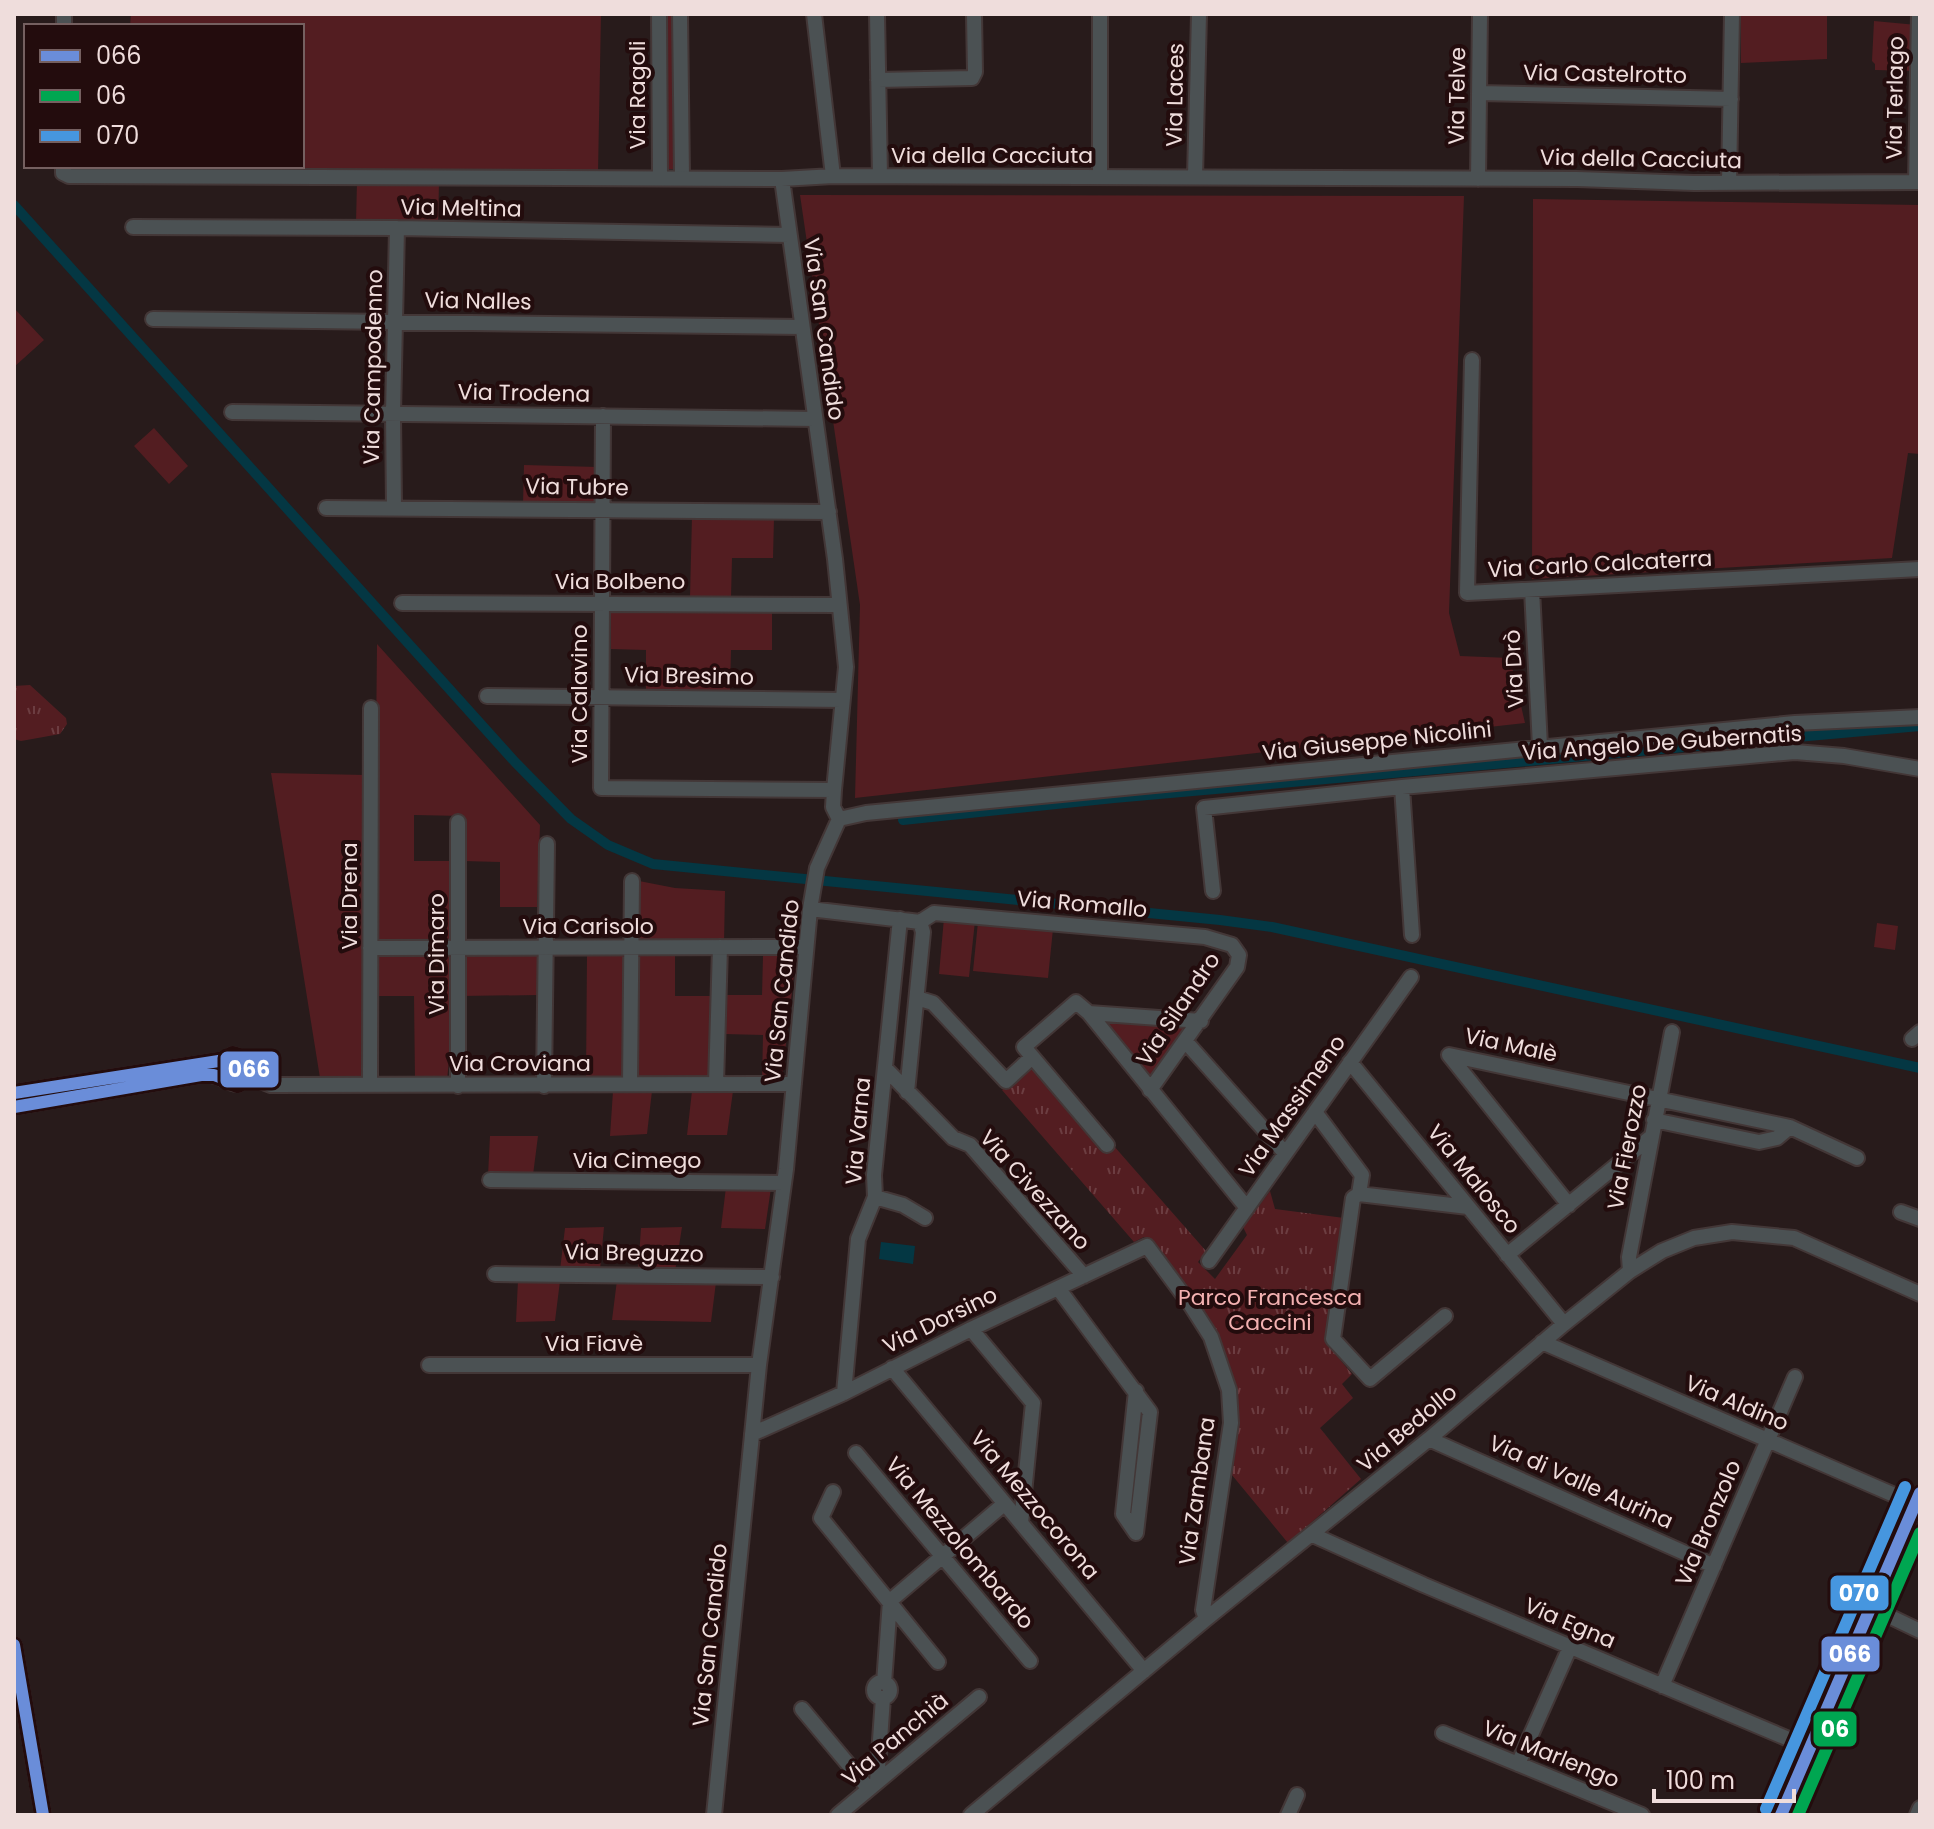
<svg xmlns="http://www.w3.org/2000/svg" width="1934" height="1829" font-family="Poppins,sans-serif">
<style>
.green{fill:#531d21}
.park{fill:url(#park-tufts)}
.water{fill:#043743}
.lines{fill:none;stroke-linecap:round;stroke-linejoin:round}
.canal{stroke:#043743;stroke-width:10}
.minor-casing{stroke:#433737;stroke-width:18}
.minor{stroke:#4b5153;stroke-width:14}
.bus-1-casing{stroke:#230c0d;stroke-width:18}
.bus-2-casing{stroke:#230c0d;stroke-width:18}
.bus-3-casing{stroke:#230c0d;stroke-width:18}
.bus-1{stroke:#6a8dd9;stroke-width:12}
.bus-2{stroke:#00a651;stroke-width:12}
.bus-3{stroke:#4696df;stroke-width:12}
.labels{text-anchor:middle;dominant-baseline:central;stroke-width:8;stroke-linejoin:round;paint-order:stroke}
.street-label{font-size:22px;fill:#efdddc;stroke:#230c0d}
.park-label{font-size:22px;fill:#f3b1b1;stroke:#230c0d}
.line-badge{stroke:#230c0d;stroke-width:3}
.badge-label{font-size:22px;text-anchor:middle;font-weight:bold;fill:#fff}
</style>
<defs>
<pattern id="park-tufts" width="24" height="20" patternUnits="userSpaceOnUse" patternTransform="scale(2)"><rect width="24" height="20" fill="#531d21"/><path d="M3 7l-1-3M5 7V3M7 7l1-3M15 17l-1-3M17 17v-4M19 17l1-3" fill="none" stroke="#6c3d41"/></pattern>
</defs>
<rect width="100%" height="100%" fill="#281b1b"/>
<path class="green" d="M131,14H601L598,173L179,166H302V26H130Z
M664,14H674L678,169H665Z
M1741,14H1827V59L1741,63Z
M1874,21L1917,25L1916,71L1875,70V64L1872,61Z
M357,181L439,183L438,225L356,223Z
M800,195L1464,196L1449,613L1460,656L1510,658L1525,723L855,798L860,605Z
M1533,199L1920,205V454L1908,453L1892,558L1532,579Z
M14,308L44,340L14,367Z
M154,428L188,466L169,484L134,446Z
M524,465L598,467L597,505L523,504Z
M692,516L774,518L773,558H732L731,598L690,597Z
M611,611L772,612V650H731L730,691L646,690V650L611,649Z
M377,644L540,825L537,907H500V862L463,861V816L414,815V861H452L451,945H374Z
M271,773L366,775L364,1079L320,1078Z
M639,881L675,888L725,891L724,944L638,942Z
M944,918L975,921L969,977L939,974Z
M978,922L1053,929L1048,978L973,971Z
M1877,923L1898,926L1895,950L1874,947Z
M540,953L539,995L460,996L461,954Z
M628,953L626,1079L586,1080L587,954Z
M374,954H451V1041L447,1080H415L414,996H374Z
M638,954H675V996H715L712,1080H635Z
M763,956H796L782,1079L762,1080L763,1035L724,1034L725,995H762Z
M1098,1018L1191,1027L1150,1081Z
M613,1091H652L647,1134L610,1136Z
M692,1091H733L727,1135H687Z
M490,1136H538L533,1175L488,1176Z
M726,1187L771,1188L765,1229L721,1228Z
M604,1227L600,1270H560L565,1228Z
M682,1227L675,1272L638,1271L641,1228Z
M518,1280L560,1281L555,1321L516,1322Z
M617,1280L716,1282L711,1322L612,1320Z"/>
<path class="park" d="M30,685L66,718L67,724L60,734L21,741L14,739V686Z
M1028,1068H1033L1113,1145L1206,1251L1198,1262L1215,1279L1247,1235L1243,1227L1270,1191L1275,1209L1344,1218L1328,1345L1352,1374L1342,1384L1353,1398L1320,1428L1361,1479L1288,1543L1227,1469L1235,1424L1195,1306L1144,1237L1134,1242L1002,1090Z"/>
<path class="water" d="M881,1242L915,1246L913,1264L879,1259Z"/>
<g class="lines">
<path class="canal" d="M14,205L515,762L571,819L608,845L653,864L1220,920L1272,927L1920,1068
M903,820L1114,798L1920,726"/>
<defs>
<path id="minor" d="M659,14L660,177
M680,14L682,176
M814,14L833,176
M877,14L880,176
M64,26V14
M878,80L972,78L975,72L974,14
M1479,93L1731,99
M63,166V173L69,176L782,179L833,176L1577,179L1694,183L1920,182
M1100,177V14
M1195,177L1199,14
M1478,179L1480,14
M1916,182L1919,14
M1729,183L1732,14
M133,227L397,228L789,235
M153,319L802,327
M1472,360L1467,593L1920,569
M232,412L815,419
M603,416L601,788L834,790
M394,507L393,414L397,228
M326,508L829,512
M1532,590L1540,746
M402,603L838,605
M487,696L842,700
M1402,787L1412,935
M839,819L866,813L1795,723L1920,717
M1213,891L1204,808L1402,787L1795,752L1844,756L1920,769
M810,909L920,922L923,932L907,1092
M920,922L934,913L1205,937L1232,945L1239,955L1237,967L1150,1090
M370,948L806,947
M917,998L933,1003L1006,1081L1031,1058
M1089,1013L1201,1021
M1912,1039L1920,1032
M1186,1042L1285,1153
M1350,1062L1564,1324
M885,1068L953,1138L970,1145L1084,1276
M248,1076L271,1085L794,1084
M370,1083L371,708
M630,1084L632,881
M716,1084L720,947
M458,1086V822
M544,1086L547,844
M14,1093L225,1060L233,1055L245,1059L250,1067L248,1076L238,1084C223,1083 223,1073 201,1075L14,1107
M1315,1112L1362,1175L1359,1194
M1654,1120L1759,1142L1777,1138L1790,1127
M1107,1145L1024,1047L1076,1002L1089,1013L1247,1208
M490,1180L784,1183
M1359,1194L1353,1198L1333,1339L1370,1379L1445,1316
M1359,1194L1468,1207
M875,1197L903,1205L925,1218
M1569,1205L1449,1055L1790,1127L1857,1158
M1901,1212L1920,1219
M1507,1255L1651,1137
M1209,1261L1411,977
M1630,1271L1629,1257L1672,1032
M495,1274L772,1277
M1058,1288L1150,1412L1136,1533L1123,1514L1136,1391
M971,1329L1033,1403L1021,1523
M1542,1342L1915,1504
M429,1365H759
M892,1368L1144,1671
M844,1393L858,1239L875,1197L874,1175L900,919
M752,1434L844,1393L971,1329L1147,1246L1190,1304L1211,1337L1229,1390L1231,1423L1203,1610L1206,1619
M1429,1439L1714,1566
M856,1453L1030,1661
M833,1492L821,1518L938,1662
M1313,1535L1424,1585L1810,1748
M1870,1607L1920,1631
M14,1645L43,1815
M874 1690a8 8 0 1 1 16 0a8 8 0 1 1-16 0Z
M884,1683L890,1601L1004,1504
M1662,1686L1795,1377
M802,1709L869,1789
M1443,1733L1642,1815
M1518,1764L1570,1647
M877,1782L883,1698
M714,1815L759,1365L786,1169L810,909L817,868L839,819L833,807L834,790L846,667L835,559L782,179
M838,1815L979,1697
M971,1815L1206,1619L1429,1439L1564,1324L1630,1271L1662,1251L1694,1238L1732,1232L1794,1238L1920,1294
M1288,1815L1297,1795
M1781,1815L1920,1493
M1917,1815L1920,1808"/>
</defs>
<use href="#minor" class="minor-casing"/>
<use href="#minor" class="minor"/>
<defs>
<path id="bus-1" d="M14,1093L225,1060L233,1055L245,1059L250,1067L248,1076L238,1084L214,1075H201L14,1107
M14,1645L43,1815
M1781,1815L1920,1493"/>
<path id="bus-2" d="M1798,1815L1920,1533"/>
<path id="bus-3" d="M1766,1809L1905,1487"/>
</defs>
<use href="#bus-1" class="bus-1-casing"/>
<use href="#bus-2" class="bus-2-casing"/>
<use href="#bus-3" class="bus-3-casing"/>
<use href="#bus-1" class="bus-1"/>
<use href="#bus-2" class="bus-2"/>
<use href="#bus-3" class="bus-3"/>
</g>
<g class="labels">
<g class="street-label">
<text transform="translate(1605 74) rotate(1)">Via Castelrotto</text>
<text transform="translate(637 95) rotate(-90)">Via Ragoli</text>
<text transform="translate(1175 95) rotate(-89)">Via Laces</text>
<text transform="translate(1457 96) rotate(-89)">Via Telve</text>
<text transform="translate(1895 98) rotate(-89)">Via Terlago</text>
<text x="992" y="155">Via della Cacciuta</text>
<text transform="translate(1641 159) rotate(1)">Via della Cacciuta</text>
<text transform="translate(461 208) rotate(1)">Via Meltina</text>
<text transform="translate(478 301) rotate(1)">Via Nalles</text>
<text transform="translate(824 329) rotate(82)">Via San Candido</text>
<text transform="translate(373 367) rotate(-89)">Via Campodenno</text>
<text transform="translate(524 393) rotate(1)">Via Trodena</text>
<text transform="translate(577 487) rotate(1)">Via Tubre</text>
<text transform="translate(1600 564) rotate(-3)">Via Carlo Calcaterra</text>
<text x="620" y="581">Via Bolbeno</text>
<text transform="translate(1514 669) rotate(-93)">Via Drò</text>
<text transform="translate(689 676) rotate(1)">Via Bresimo</text>
<text transform="translate(579 694) rotate(-90)">Via Calavino</text>
<text transform="translate(1377 741) rotate(-6)">Via Giuseppe Nicolini</text>
<text transform="translate(1662 743) rotate(-4)">Via Angelo De Gubernatis</text>
<text transform="translate(349 896) rotate(-90)">Via Drena</text>
<text transform="translate(1082 904) rotate(5)">Via Romallo</text>
<text x="588" y="926">Via Carisolo</text>
<text transform="translate(436 954) rotate(-90)">Via Dimaro</text>
<text transform="translate(782 991) rotate(-84)">Via San Candido</text>
<text transform="translate(1178 1009) rotate(-56)">Via Silandro</text>
<text transform="translate(1511 1045) rotate(12)">Via Malè</text>
<text x="520" y="1063">Via Croviana</text>
<text transform="translate(1292 1106) rotate(-55)">Via Massimeno</text>
<text transform="translate(858 1131) rotate(-85)">Via Varna</text>
<text transform="translate(1627 1147) rotate(-79)">Via Fierozzo</text>
<text x="637" y="1160">Via Cimego</text>
<text transform="translate(1474 1179) rotate(51)">Via Malosco</text>
<text transform="translate(1035 1190) rotate(48)">Via Civezzano</text>
<text transform="translate(634 1253) rotate(1)">Via Breguzzo</text>
<text transform="translate(940 1320) rotate(-26)">Via Dorsino</text>
<text x="594" y="1343">Via Fiavè</text>
<text transform="translate(1737 1403) rotate(23)">Via Aldino</text>
<text transform="translate(1407 1428) rotate(-40)">Via Bedollo</text>
<text transform="translate(1581 1482) rotate(24)">Via di Valle Aurina</text>
<text transform="translate(1197 1491) rotate(-82)">Via Zambana</text>
<text transform="translate(1035 1505) rotate(50)">Via Mezzocorona</text>
<text transform="translate(1708 1523) rotate(-67)">Via Bronzolo</text>
<text transform="translate(960 1543) rotate(50)">Via Mezzolombardo</text>
<text transform="translate(1570 1623) rotate(23)">Via Egna</text>
<text transform="translate(710 1635) rotate(-84)">Via San Candido</text>
<text transform="translate(895 1739) rotate(-40)">Via Panchià</text>
<text transform="translate(1551 1754) rotate(22)">Via Marlengo</text>
</g>
<g class="park-label">
<text x="1270" y="1297">Parco Francesca<tspan x="1270" dy="25">Caccini</tspan></text>
</g>
</g>
<g class="line-badge">
<rect x="219" y="1050" width="61" height="39" rx="8" fill="#6a8dd9"/>
<rect x="1829" y="1574" width="61" height="38" rx="8" fill="#4696df"/>
<rect x="1820" y="1635" width="61" height="38" rx="8" fill="#6a8dd9"/>
<rect x="1812" y="1710" width="46" height="38" rx="8" fill="#00a651"/>
</g>
<g class="badge-label">
<text x="249" y="1077">066</text>
<text x="1859" y="1601">070</text>
<text x="1850" y="1662">066</text>
<text x="1835" y="1737">06</text>
</g>
<rect width="1934" height="1829" fill="none" stroke="#efdddc" stroke-width="32"/>
<rect x="24" y="24" width="280" height="144" fill="#230c0d" stroke="#756060" stroke-width="2"/>
<rect x="40" y="50" width="40" height="12" fill="#6a8dd9" stroke="#756060" stroke-width="2"/>
<text x="96" y="64" font-size="24" fill="#efdddc">066</text>
<rect x="40" y="90" width="40" height="12" fill="#00a651" stroke="#756060" stroke-width="2"/>
<text x="96" y="104" font-size="24" fill="#efdddc">06</text>
<rect x="40" y="130" width="40" height="12" fill="#4696df" stroke="#756060" stroke-width="2"/>
<text x="96" y="144" font-size="24" fill="#efdddc">070</text>
<path d="M1654 1789v12h140v-12" fill="none" stroke="#efdddc" stroke-width="4"/>
<text x="1666" y="1789" font-size="24" fill="#efdddc" stroke="#230c0d" stroke-width="6" paint-order="stroke">100 m</text>
</svg>
